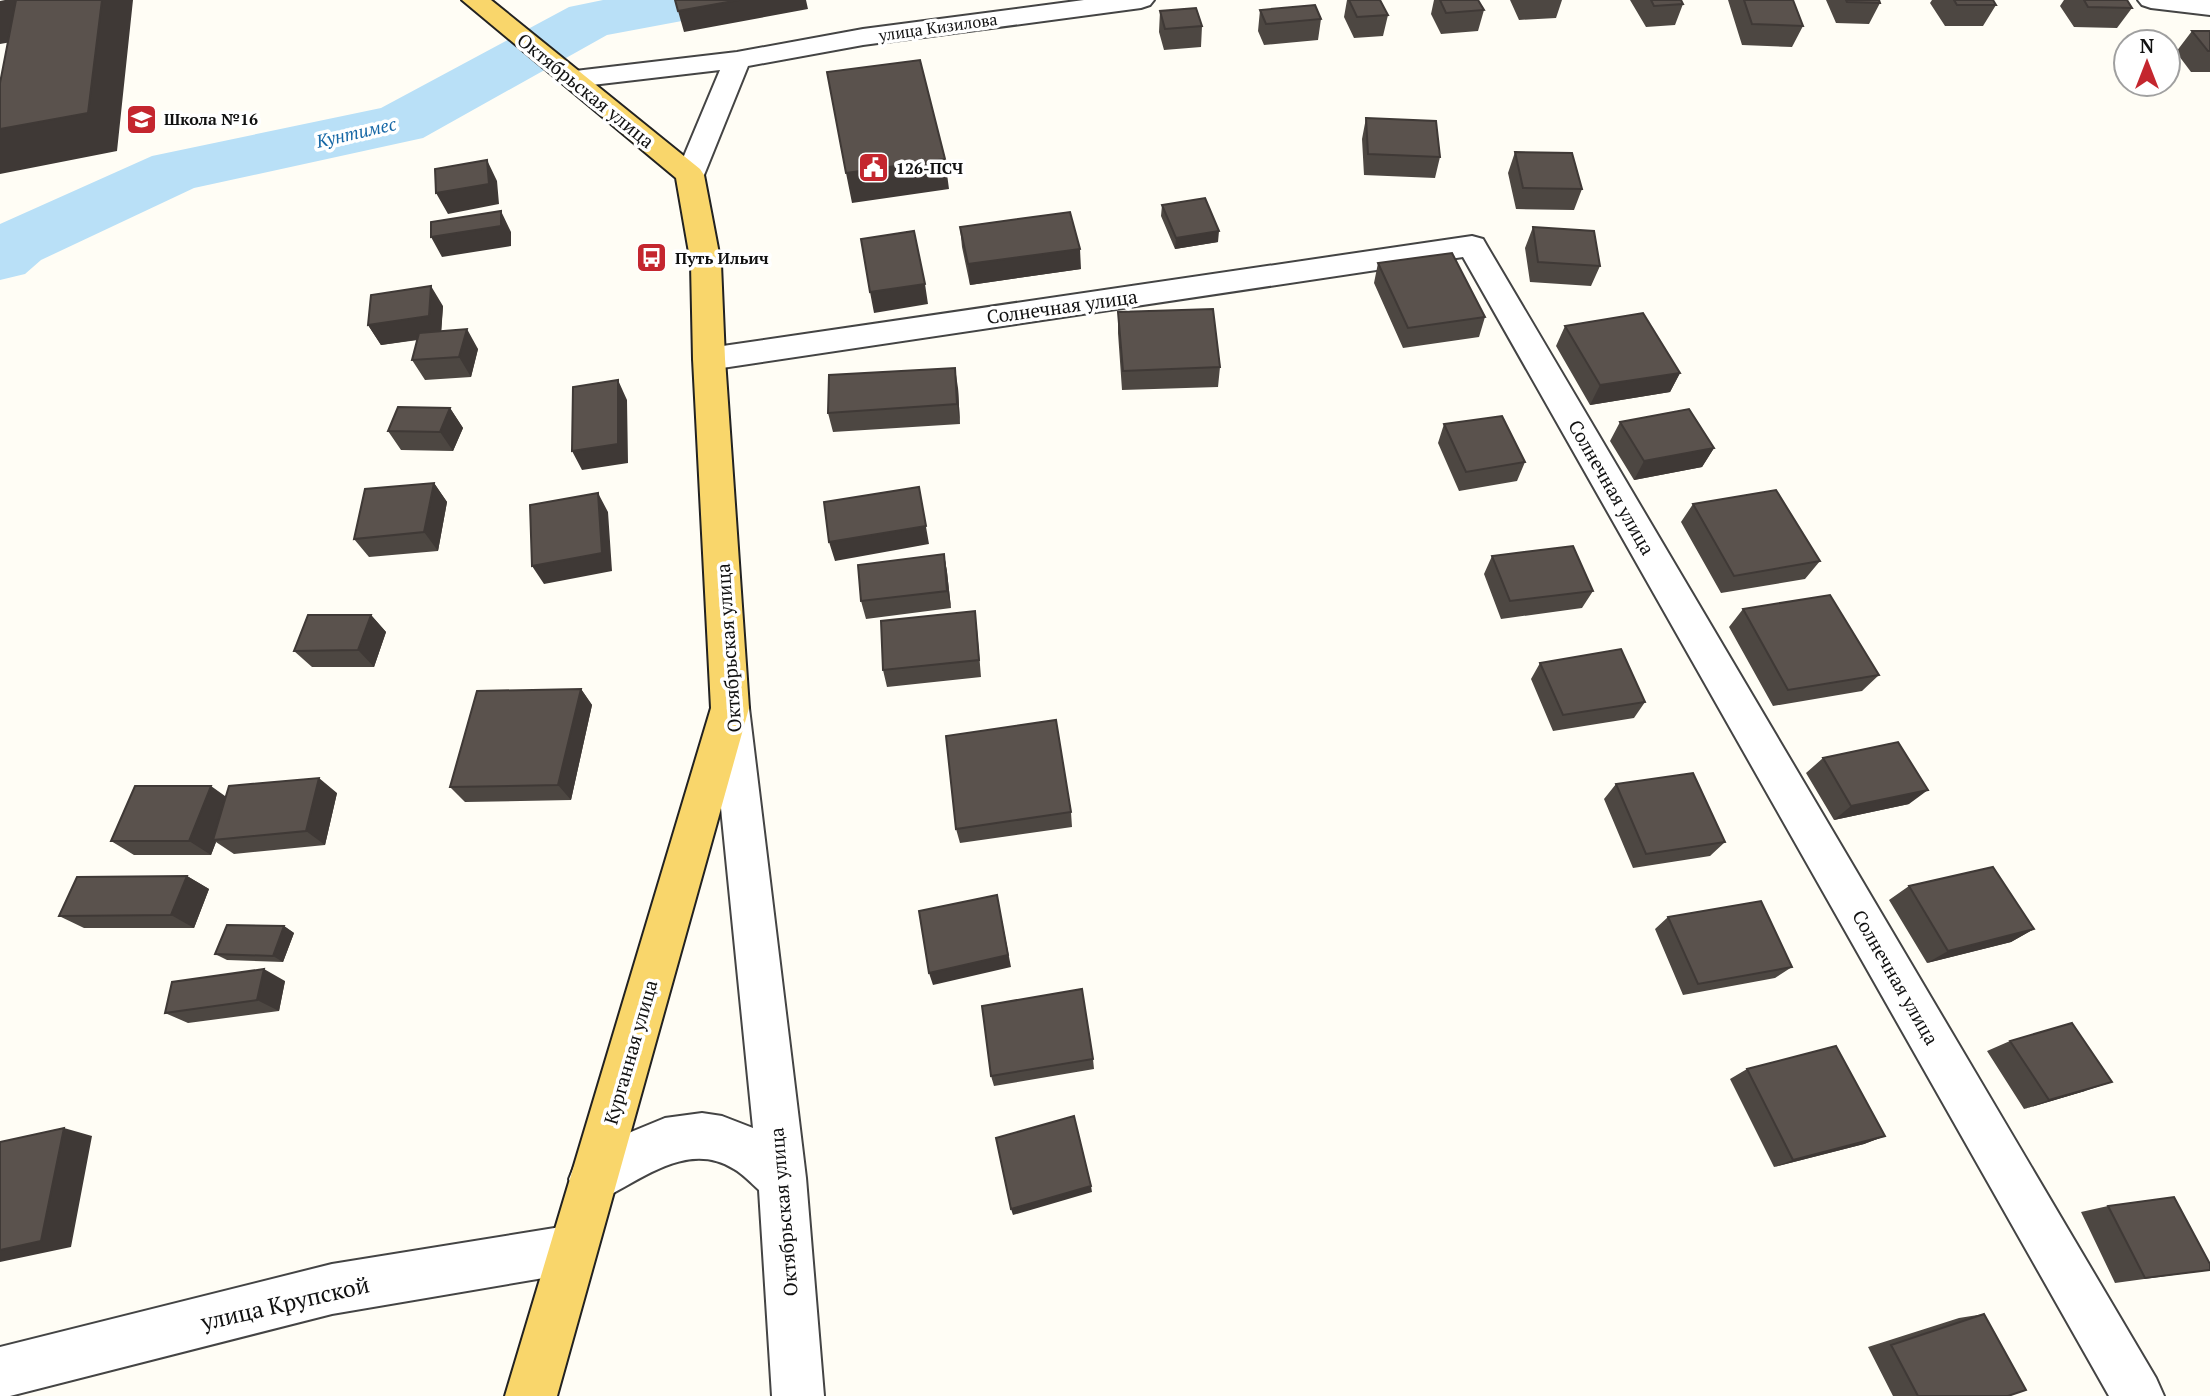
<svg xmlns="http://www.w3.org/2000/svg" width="2210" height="1396" font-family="'PT Serif',serif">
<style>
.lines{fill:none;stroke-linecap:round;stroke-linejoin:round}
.river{fill:#b9e0f7;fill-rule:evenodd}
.minor-casing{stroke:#444;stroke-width:4}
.tertiary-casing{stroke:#444;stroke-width:4}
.primary-casing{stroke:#222;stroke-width:4}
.minor{fill:#fff;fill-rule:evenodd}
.tertiary{fill:#fff;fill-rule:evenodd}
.primary{fill:#f9d66b;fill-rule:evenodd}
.wall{fill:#4d4742}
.shaded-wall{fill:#3f3936}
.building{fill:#5a524d;stroke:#3f3936;stroke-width:2}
.labels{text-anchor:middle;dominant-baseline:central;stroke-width:7;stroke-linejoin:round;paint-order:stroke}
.far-street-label{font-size:16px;fill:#111;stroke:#fff}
.far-poi-label{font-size:16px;font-weight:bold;fill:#111;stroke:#fff;text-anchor:start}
.far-water-label{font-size:18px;font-style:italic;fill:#1768a6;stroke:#fff}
.street-label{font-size:19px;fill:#111;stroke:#fff}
.near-street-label{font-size:23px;fill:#111;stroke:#fff}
</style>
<rect width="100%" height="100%" fill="#fffdf5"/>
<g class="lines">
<path class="river" d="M603,0H738L730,12L607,35L423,138L194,188L41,260L25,274L0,280V224L152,156L381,108L569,7Z"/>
<defs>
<path id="minor" d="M1084,0H1154L1150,5L1141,8L863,45L748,66L704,175L700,181L690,184L680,181L676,175L720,70L575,87L566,85L562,79L566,73L575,71L737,52L863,29Z
M2138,0H2210V15L2151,8L2142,5Z
M1472,236L1483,239L1487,246L2156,1378L2164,1396H2109L1463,257L709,370L698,367L693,359L698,351L709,348Z
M573,1225L590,1232L597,1249L590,1266L573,1273L332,1314L10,1396H0V1347L332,1264Z"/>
<path id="tertiary" d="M730,691L744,696L749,708L806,1178L824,1396H772L759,1190C751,1183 743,1174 734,1169C685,1138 636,1185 593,1203L576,1196L569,1179L576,1162L631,1132L665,1118L702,1113L722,1116L753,1128L711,708L716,696Z"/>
<path id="primary" d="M462,0H491L700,169L704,175L721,264L725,359L749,708L557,1396H505L711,708L693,359L691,264L676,178Z"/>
</defs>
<use href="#minor" class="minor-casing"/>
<use href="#tertiary" class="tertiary-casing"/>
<use href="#primary" class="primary-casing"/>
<use href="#minor" class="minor"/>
<use href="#tertiary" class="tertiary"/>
<use href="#primary" class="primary"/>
</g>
<path class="wall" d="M1347,0H1380L1388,15L1383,36L1354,38L1344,17Z
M1434,0H1478L1484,10L1478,31L1441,34L1431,14Z
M1510,0H1562L1556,18L1519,20Z
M1630,0H1681L1683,4L1675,25L1646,27Z
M1728,0H1793L1803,26L1792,47L1742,45Z
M1826,0H1879L1880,3L1869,24L1836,23Z
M1932,0H1993L1996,5L1983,26H1945L1930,3Z
M2064,0H2127L2132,8L2117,28L2074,27L2060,6Z
M1260,10L1321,19L1318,40L1264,45L1258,31Z
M1160,11L1202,26L1201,47L1164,50L1159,32Z
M2192,31H2210V72H2191L2176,52Z
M1366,118L1440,157L1435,178L1364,175L1362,139Z
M1515,152L1582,189L1574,210L1516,209L1508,173Z
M1162,205L1218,242L1175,249L1161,216Z
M960,227L1081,269L970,285L962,247Z
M1533,227L1600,266L1591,286L1530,282L1525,248Z
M1378,263L1485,317L1479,337L1403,348L1374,283Z
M443,306L441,331L478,349L471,377L425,380L412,360L418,340L381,345L368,325Z
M1118,312L1220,367L1218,387L1122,390L1118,333Z
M1565,326L1680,373L1670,392L1590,405L1556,346Z
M958,388L960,424L833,432L828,413Z
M450,408L463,428L453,451L401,450L388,431Z
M1620,422L1714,448L1702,467L1634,480L1610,441Z
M1444,424L1525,462L1517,481L1459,491L1438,443Z
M434,483L447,502L438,551L369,557L354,539Z
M1693,504L1820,561L1805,579L1721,593L1681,522Z
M944,554L947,572L951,608L866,619L861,601Z
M1492,556L1593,591L1582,608L1501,619L1484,574Z
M1743,609L1879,675L1862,691L1773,706L1729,627Z
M371,615L386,632L374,667H312L294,651Z
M977,629L981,677L887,687L883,670Z
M1540,663L1645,702L1634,718L1553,731L1531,679Z
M581,689L592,705L571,800L465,802L450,787Z
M1823,758L1909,804L1834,820L1806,773Z
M1616,784L1725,842L1710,856L1633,868L1604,799Z
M337,793L325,845L234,854L216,842L211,855H134L111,841L225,796Z
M1071,812L1072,827L960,843L956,829Z
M187,876L209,889L194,928H84L59,916Z
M1909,886L2034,929L2011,942L1927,963L1889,900Z
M1668,917L1792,967L1775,978L1683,995L1655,929Z
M284,926L294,933L283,962L227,960L215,954Z
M285,981L279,1011L188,1023L165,1013Z
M2010,1041L2085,1091L2024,1109L1987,1051Z
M1093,1059L1094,1069L994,1086L991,1076Z
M1747,1069L1885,1136L1864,1144L1774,1167L1730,1079Z
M2108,1206L2210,1270L2115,1283L2081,1212Z
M1984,1314L2008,1396H1893L1868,1347L1959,1318Z"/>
<path class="shaded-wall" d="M5,0H18L46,36L0,44V1Z
M102,0H133L117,151L0,174V129Z
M739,0H806L808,9L684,32L678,11Z
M945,159L949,189L852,203L846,173Z
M487,160L497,181L499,204L448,214L436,193Z
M501,211L511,232V246L442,257L431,237Z
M1219,231L1218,242L1175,249L1176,238Z
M1080,249L1081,269L970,285L968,264Z
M925,284L928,304L874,313L870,292Z
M431,286L443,306L441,336L381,345L368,325Z
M467,329L478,349L471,377L459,357Z
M955,368L958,388L960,424L957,404Z
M1680,373L1670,392L1590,405L1600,385Z
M618,380L627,400L628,463L582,470L572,451Z
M450,408L463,428L453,451L440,432Z
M1714,448L1702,467L1634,480L1644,461Z
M434,483L447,502L438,551L424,532Z
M919,487L929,544L835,561L829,542Z
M598,493L608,512L612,571L544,584L532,566Z
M944,554L947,572L951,608L947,591Z
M371,615L386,632L374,667L358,650Z
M581,689L592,705L571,800L558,785Z
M319,778L337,793L325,845L306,831Z
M211,786L232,801L213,840L216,842L211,855L189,841Z
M1928,790L1909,804L1834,820L1851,806Z
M187,876L209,889L194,928L171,915Z
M997,895L1011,967L933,985L929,973Z
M284,926L294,933L283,962L273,956Z
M2034,929L2011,942L1927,963L1948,951Z
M264,969L285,981L279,1011L257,1000Z
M2112,1082L2085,1091L2024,1109L2049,1100Z
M64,1128L92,1136L71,1247L0,1262V1250Z
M1885,1136L1864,1144L1774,1167L1793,1160Z
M1091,1186L1092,1192L1013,1215L1011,1209Z"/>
<path class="building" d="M16,0H102L88,113L0,129V83Z
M675,0H739L678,11Z
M1349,0H1380L1388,15L1357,17Z
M1440,0H1478L1484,10L1446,13Z
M1651,0H1681L1683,4L1654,6Z
M1744,0H1793L1803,26L1752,24Z
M1846,0H1879L1880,3L1847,2Z
M1954,0H1993L1996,5H1957Z
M2084,0H2127L2132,8L2088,7Z
M1315,5L1321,19L1266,24L1260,10Z
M1196,8L1202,26L1165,29L1160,11Z
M2192,31H2210V51H2208Z
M920,60L945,159L846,173L827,72Z
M1366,118L1436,121L1440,157L1368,154Z
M1515,152L1572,153L1582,189L1523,188Z
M487,160L489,184L436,193L435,169Z
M1205,198L1219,231L1176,238L1162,205Z
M501,211V226L431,237V222Z
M1070,212L1080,249L968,264L960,227Z
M1533,227L1594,231L1600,266L1538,262Z
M914,231L925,284L870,292L861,239Z
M1452,253L1485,317L1408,328L1378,263Z
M431,286L429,316L368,325L371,295Z
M1213,309L1220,367L1123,371L1118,312Z
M1643,313L1680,373L1600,385L1565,326Z
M467,329L459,357L412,360L419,333Z
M955,368L957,404L828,413L829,375Z
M618,380V444L572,451L573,387Z
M398,407L450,408L440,432L388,431Z
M1689,409L1714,448L1644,461L1620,422Z
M1502,416L1525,462L1466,472L1444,424Z
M434,483L424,532L354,539L365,489Z
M919,487L926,526L829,542L824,502Z
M1776,490L1820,561L1734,576L1693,504Z
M598,493L602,553L532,566L530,505Z
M1573,546L1593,591L1510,601L1492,556Z
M944,554L947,591L861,601L858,565Z
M1830,595L1879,675L1788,690L1743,609Z
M975,611L979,660L883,670L881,621Z
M308,615H371L358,650L294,651Z
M1621,649L1645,702L1563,715L1540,663Z
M581,689L558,785L450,787L477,691Z
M1056,720L1071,812L956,829L946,736Z
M1898,742L1928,790L1851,806L1823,758Z
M1693,773L1725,842L1646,854L1616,784Z
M319,778L306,831L213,840L229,786Z
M135,786H211L189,841H111Z
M1993,867L2034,929L1948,951L1909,886Z
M187,876L171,915L59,916L77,877Z
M997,895L1008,955L929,973L919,911Z
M1761,901L1792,967L1698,984L1668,917Z
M227,925L284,926L273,956L215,954Z
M264,969L257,1000L165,1013L172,982Z
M1082,989L1093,1059L991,1076L982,1006Z
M2072,1023L2112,1082L2049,1100L2010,1041Z
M1836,1046L1885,1136L1793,1160L1747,1069Z
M1074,1116L1091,1186L1011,1209L996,1138Z
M64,1128L41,1241L0,1250V1142Z
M2174,1197L2210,1264V1270L2145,1278L2108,1206Z
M1984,1314L2026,1390L2008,1396H1918L1891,1345Z"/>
<defs>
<symbol id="school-square" viewBox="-11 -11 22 22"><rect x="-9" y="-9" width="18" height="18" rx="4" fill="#c4262e" stroke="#fff"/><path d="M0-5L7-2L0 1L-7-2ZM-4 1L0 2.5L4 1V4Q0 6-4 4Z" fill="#fff"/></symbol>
<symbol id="civic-square" viewBox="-11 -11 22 22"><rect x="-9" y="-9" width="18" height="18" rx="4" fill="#c4262e" stroke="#fff"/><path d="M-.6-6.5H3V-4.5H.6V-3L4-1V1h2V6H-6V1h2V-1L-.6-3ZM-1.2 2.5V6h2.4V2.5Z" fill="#fff"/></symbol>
<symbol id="bus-square" viewBox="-11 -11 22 22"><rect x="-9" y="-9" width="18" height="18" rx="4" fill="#c4262e" stroke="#fff"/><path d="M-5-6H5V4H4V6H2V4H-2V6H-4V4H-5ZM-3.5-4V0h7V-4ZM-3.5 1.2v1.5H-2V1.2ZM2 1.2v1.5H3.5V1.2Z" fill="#fff"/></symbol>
</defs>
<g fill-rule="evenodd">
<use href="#school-square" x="124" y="102" width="35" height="35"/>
<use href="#civic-square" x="856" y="150" width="35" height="35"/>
<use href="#bus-square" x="634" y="240" width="35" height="35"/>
</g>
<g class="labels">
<g class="far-street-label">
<text transform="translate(938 27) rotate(-8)">улица Кизилова</text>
</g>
<g class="far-poi-label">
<text x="164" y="119">Школа №16</text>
<text x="896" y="168">126-ПСЧ</text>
<text x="675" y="258">Путь Ильич</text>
</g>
<g class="far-water-label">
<text transform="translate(356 132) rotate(-13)">Кунтимес</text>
</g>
<g class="street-label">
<text transform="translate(586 90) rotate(39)">Октябрьская улица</text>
<text transform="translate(1062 306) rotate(-8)">Солнечная улица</text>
<text transform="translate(1612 487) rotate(60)">Солнечная улица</text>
<text transform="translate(728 648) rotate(-94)">Октябрьская улица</text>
<text transform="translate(1896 977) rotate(60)">Солнечная улица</text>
<text transform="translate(630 1052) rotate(-74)">Курганная улица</text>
<text transform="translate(783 1212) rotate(-95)">Октябрьская улица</text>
</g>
<g class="near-street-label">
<text transform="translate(285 1303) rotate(-13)">улица Крупской</text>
</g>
</g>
<g transform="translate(2147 63)"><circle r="33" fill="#ffffff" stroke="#a0a0a0" stroke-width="2"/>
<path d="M0-5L12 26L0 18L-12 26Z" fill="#c4262e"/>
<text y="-10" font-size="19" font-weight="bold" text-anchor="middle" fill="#111111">N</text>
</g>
</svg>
